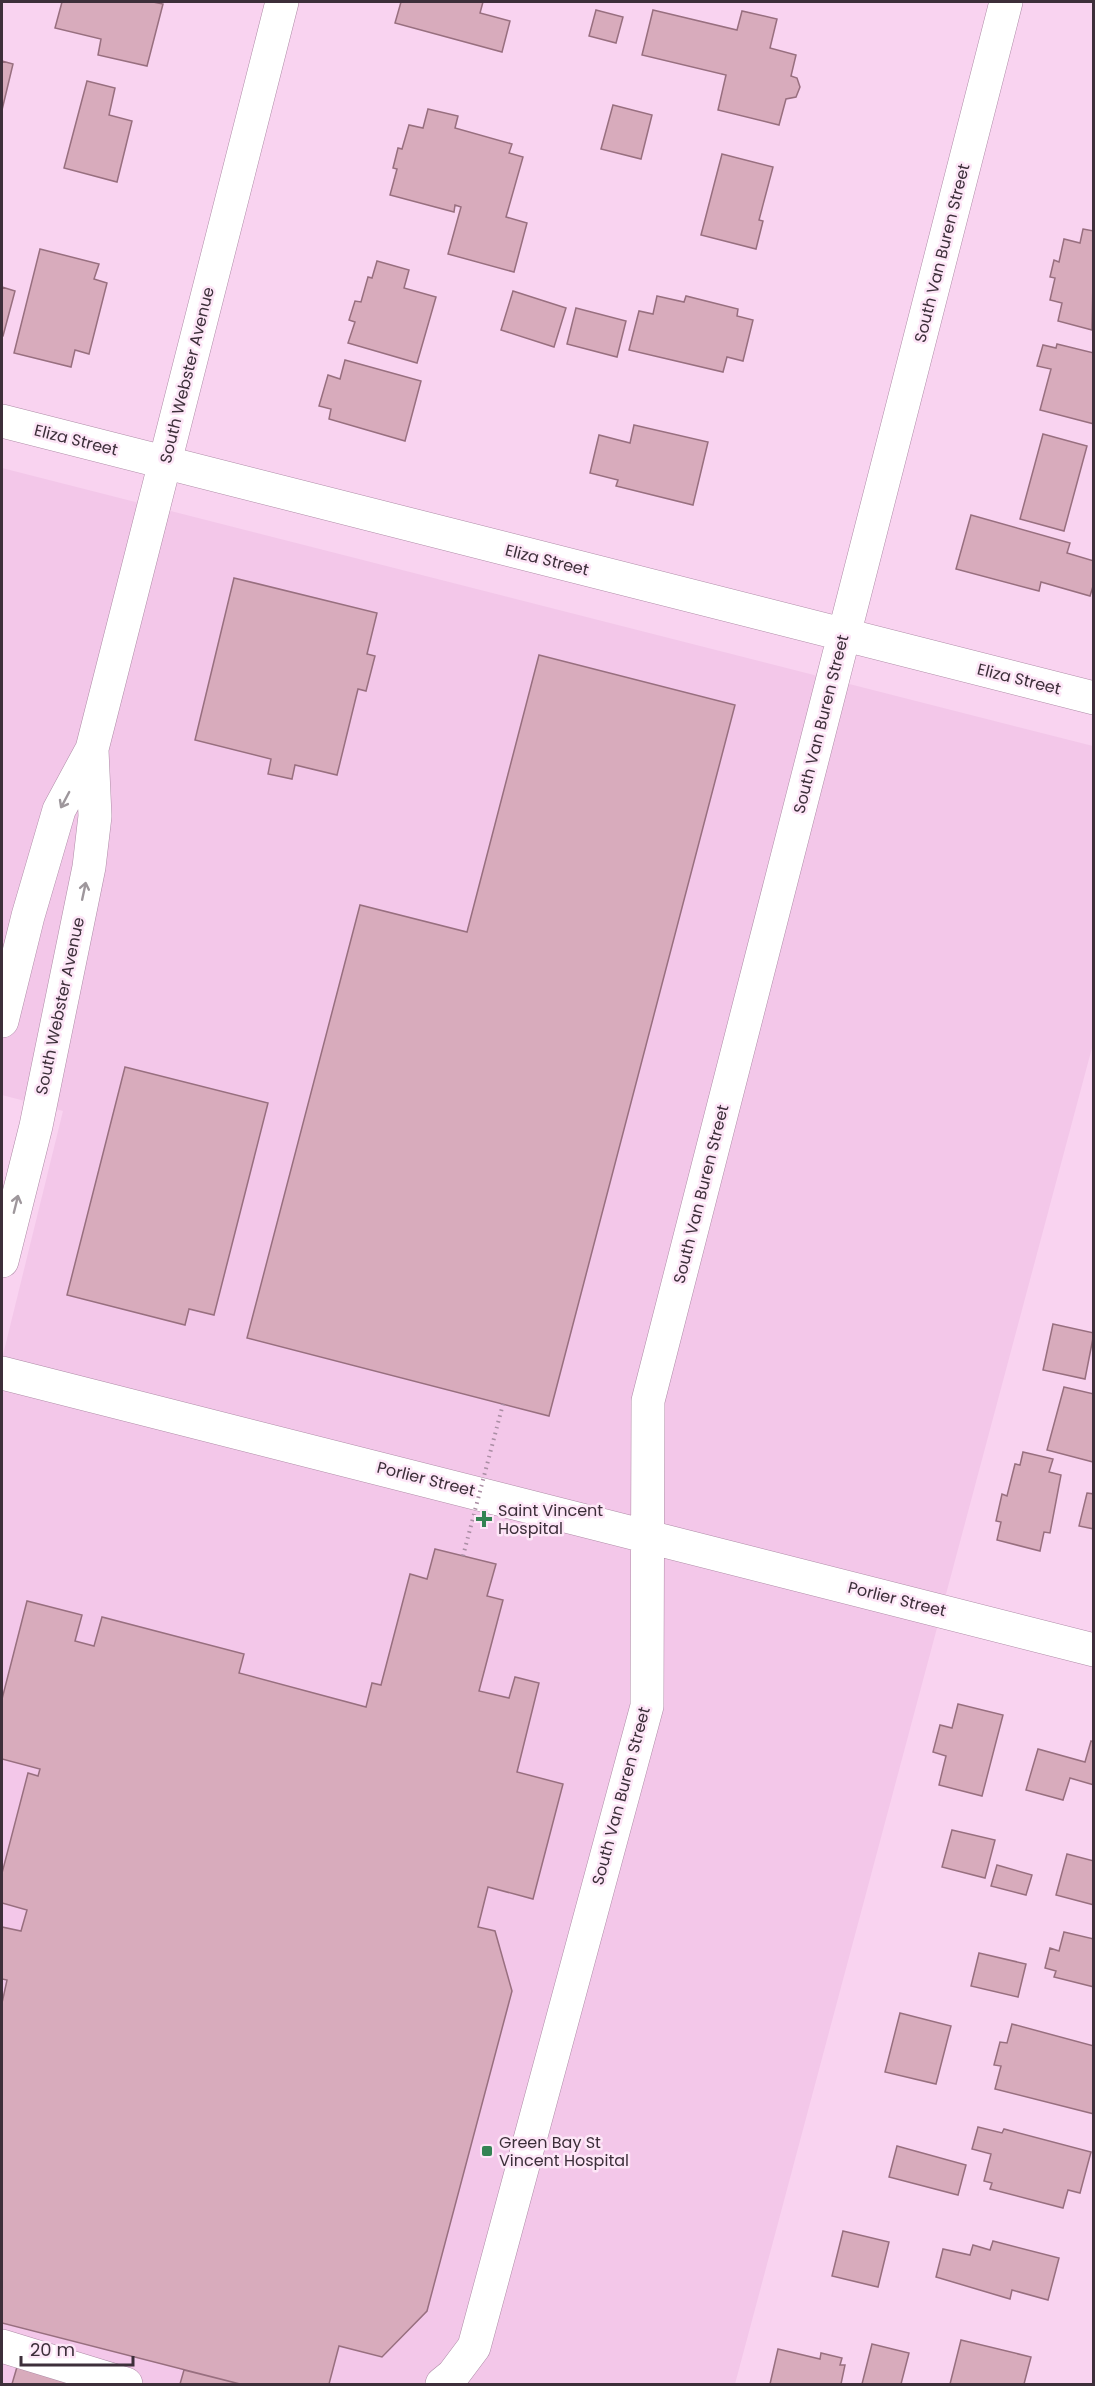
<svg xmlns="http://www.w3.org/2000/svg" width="1095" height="2386" font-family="Poppins,sans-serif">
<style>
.built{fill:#f3c7e9}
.building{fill:#d8abbc;stroke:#986f7f;stroke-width:1.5}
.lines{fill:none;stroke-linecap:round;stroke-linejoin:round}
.minor-casing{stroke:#ae8ba6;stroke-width:34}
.major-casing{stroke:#ae8ba6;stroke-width:34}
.minor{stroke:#fff;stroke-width:33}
.major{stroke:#fff;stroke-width:33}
.path-bridge{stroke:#aa8ea4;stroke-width:4;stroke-dasharray:1.5 4.5;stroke-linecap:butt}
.oneway{stroke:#9e979c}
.poi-dot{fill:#338353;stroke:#fde6f7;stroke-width:2}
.labels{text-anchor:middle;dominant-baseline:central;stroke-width:5;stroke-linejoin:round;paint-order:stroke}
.street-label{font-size:16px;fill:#3d2f3a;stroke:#fde6f7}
.poi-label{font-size:16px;fill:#3d2f3a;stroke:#fde6f7;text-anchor:start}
</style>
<rect width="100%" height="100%" fill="#f9d3f0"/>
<path class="built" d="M2,468L1093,746V1044L735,2384H2V1359L63,1111L2,1095Z"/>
<path class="building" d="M62,2H153L163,4L147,66L98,55L101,39L55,28Z
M401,2H483L480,13L510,21L502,52L395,23Z
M596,10L623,17L616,43L589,36Z
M653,10L737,30L742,11L777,19L770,48L796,55L791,76L797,78L800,87L796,97L786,99L779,125L718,110L726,75L642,55Z
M2,61L13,64L2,110Z
M87,81L115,88L109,115L132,121L117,182L64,168Z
M613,105L652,115L641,159L601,149Z
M428,109L458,116L455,128L512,144L509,153L523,157L506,217L527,223L514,272L448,254L461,207L455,205L454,212L390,195L397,169L393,168L398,148L402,149L409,125L423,128Z
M722,154L773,167L759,220L763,221L756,249L701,235Z
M1083,229L1094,231L1092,330L1058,321L1062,303L1050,300L1055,278L1050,277L1054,260L1059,262L1064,239L1080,243Z
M40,249L99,264L94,279L107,283L89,354L75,350L71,367L14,353Z
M377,261L409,270L404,288L436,297L417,363L348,343L355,322L349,320L355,301L361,302L368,277L372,278Z
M2,287L15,291L3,336H2Z
M513,291L566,308L554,347L501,330Z
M657,296L684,302L686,296L738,309L737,316L753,320L743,361L727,357L723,372L629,350L639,311L653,314Z
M576,308L626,321L617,357L567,344Z
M1057,344L1094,353V424L1040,410L1051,369L1037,366L1043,345L1056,348Z
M345,360L421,381L405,441L329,419L331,409L319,406L328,375L340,379Z
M634,425L708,442L693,505L616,486L618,480L590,473L599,435L630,443Z
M1043,434L1087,446L1064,531L1020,519Z
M971,515L1070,543L1067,553L1094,561V583L1090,596L1041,582L1039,591L956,569Z
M234,578L377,613L367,654L375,656L366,691L358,689L337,775L295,765L292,779L268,774L271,759L195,740Z
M539,655L735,705L549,1416L247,1338L360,905L467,932Z
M125,1067L268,1103L214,1315L189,1309L185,1325L67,1295Z
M1053,1324L1094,1333L1085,1379L1043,1370Z
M1064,1387L1094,1394L1093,1462L1047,1450Z
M1023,1452L1053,1459L1049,1472L1061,1475L1050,1533L1044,1532L1040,1551L997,1540L1001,1522L996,1521L1002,1494L1007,1496L1015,1464L1020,1465Z
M1087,1493L1094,1494V1529L1079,1526Z
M435,1549L496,1564L487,1596L503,1600L479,1691L509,1698L515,1677L539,1683L517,1772L563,1784L533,1899L488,1887L478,1927L495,1931L512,1991L427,2311L382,2357L339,2346L329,2384H240L2,2323V2003L7,1980L2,1979V1927L21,1931L27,1910L2,1903V1873L28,1773L38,1776L40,1769L2,1759V1699L27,1601L82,1615L75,1641L94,1646L102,1617L244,1654L239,1673L366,1707L372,1683L381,1685L410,1574L427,1579Z
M958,1704L1003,1715L982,1796L939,1785L946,1756L933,1752L940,1725L952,1728Z
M1091,1741L1094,1742V1785L1070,1778L1063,1800L1026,1790L1038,1749L1085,1762Z
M952,1830L995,1840L985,1878L942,1867Z
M1067,1854L1094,1861V1905L1056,1895Z
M997,1865L1032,1875L1026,1895L991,1886Z
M1064,1932L1094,1939V1987L1054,1977L1056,1971L1045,1968L1050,1948L1059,1951Z
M979,1953L1026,1964L1018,1997L971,1986Z
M900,2013L951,2026L936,2084L885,2072Z
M1012,2024L1094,2046V2114L995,2089L1001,2066L994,2065L1000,2042L1007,2043Z
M978,2127L1002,2133L1004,2129L1091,2152L1080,2193L1068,2190L1063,2208L990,2189L992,2183L984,2181L991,2154L972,2149Z
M897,2146L966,2165L958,2195L889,2177Z
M843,2231L889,2242L878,2287L832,2276Z
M993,2241L1059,2258L1048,2300L1012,2290L1010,2299L936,2277L943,2249L970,2255L973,2245L990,2250Z
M961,2340L1031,2357L1024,2384H950Z
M872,2344L909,2353L901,2384H862Z
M778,2349L820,2359L821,2353L842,2358L840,2365H845L841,2384H770Z
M17,2367L88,2384H12Z
M184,2370L240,2384H180Z"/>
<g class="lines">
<defs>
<path id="minor" d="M2,421L1094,698
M2,1373L1094,1650
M2,2346L126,2384
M442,2384L453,2375L474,2347L647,1706L648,1401L1006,2"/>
<path id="major" d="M2,1021L28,916L59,810L92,749L282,2
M2,1261L36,1126L89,867L95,816L92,750"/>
</defs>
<use href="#minor" class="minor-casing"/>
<use href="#major" class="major-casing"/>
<use href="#minor" class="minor"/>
<use href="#major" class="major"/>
<path class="path-bridge" d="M463,1556L503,1404"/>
</g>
<defs><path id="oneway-shaft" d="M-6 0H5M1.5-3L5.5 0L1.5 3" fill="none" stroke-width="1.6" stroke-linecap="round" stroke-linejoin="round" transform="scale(1.5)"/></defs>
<g class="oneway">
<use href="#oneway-shaft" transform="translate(65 800) rotate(118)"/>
<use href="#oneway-shaft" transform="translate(84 891) rotate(-78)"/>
<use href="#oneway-shaft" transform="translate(16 1204) rotate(-76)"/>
</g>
<g class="poi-dot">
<path d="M481 1510h6v6h6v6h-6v6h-6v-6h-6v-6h6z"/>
<rect x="481" y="2145" width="12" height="12" rx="3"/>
</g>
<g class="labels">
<g class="street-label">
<text transform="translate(942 253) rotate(-76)">South Van Buren Street</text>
<text transform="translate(187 375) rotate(-76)">South Webster Avenue</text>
<text transform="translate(76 440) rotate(14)">Eliza Street</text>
<text transform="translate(547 560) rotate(14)">Eliza Street</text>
<text transform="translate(1019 679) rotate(14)">Eliza Street</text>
<text transform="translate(821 724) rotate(-76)">South Van Buren Street</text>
<text transform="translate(60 1006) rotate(-78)">South Webster Avenue</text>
<text transform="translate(701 1194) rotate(-76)">South Van Buren Street</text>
<text transform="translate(426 1479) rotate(14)">Porlier Street</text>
<text transform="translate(897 1599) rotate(14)">Porlier Street</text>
<text transform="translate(621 1796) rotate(-75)">South Van Buren Street</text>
</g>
<g class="poi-label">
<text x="498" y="1510">Saint Vincent<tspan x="498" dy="18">Hospital</tspan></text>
<text x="499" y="2142">Green Bay St<tspan x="499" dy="18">Vincent Hospital</tspan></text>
</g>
</g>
<rect width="1095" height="2386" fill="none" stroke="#3d2f3a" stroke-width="6"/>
<path d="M21 2356v9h112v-9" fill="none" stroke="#3d2f3a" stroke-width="3"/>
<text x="30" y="2356" font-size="18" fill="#3d2f3a" stroke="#fde6f7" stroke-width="4.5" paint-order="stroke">20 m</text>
</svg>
